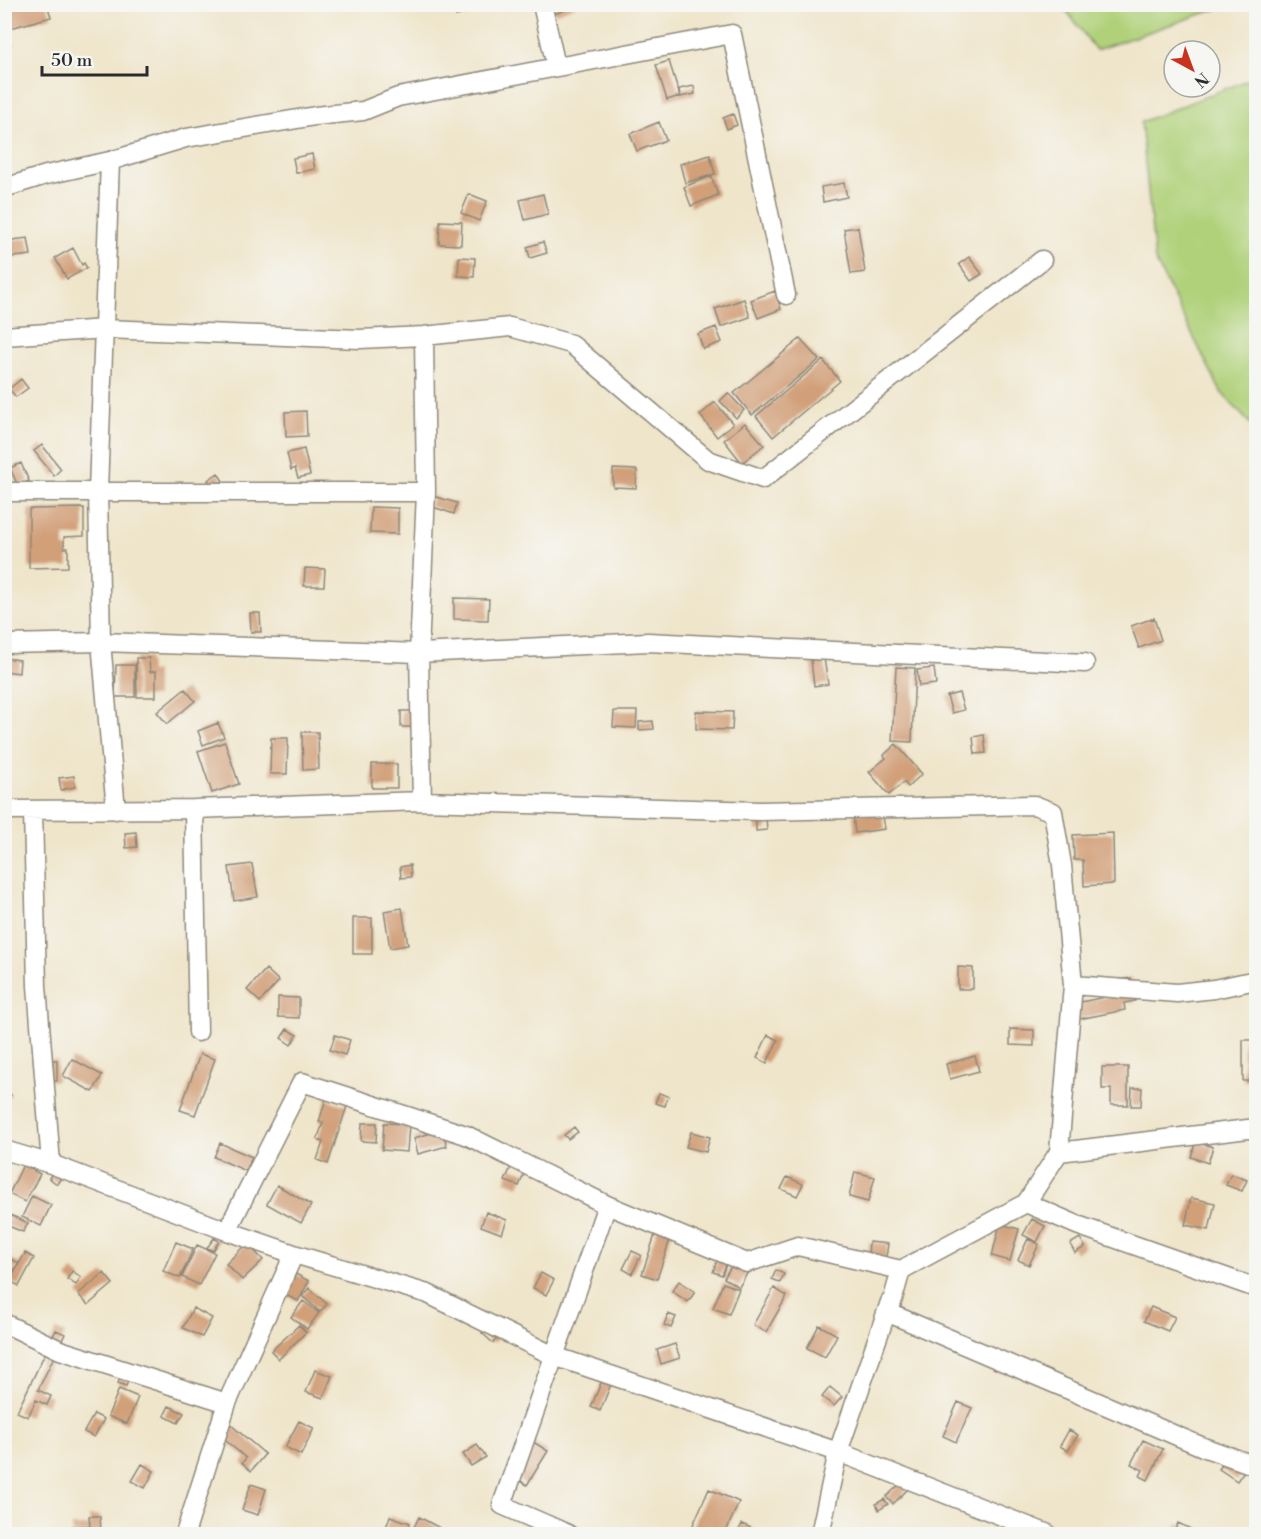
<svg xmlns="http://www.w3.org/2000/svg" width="1261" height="1539" font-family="'Libre Bodoni',serif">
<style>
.green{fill:#b0d17a;stroke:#6e7e52;stroke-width:1.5}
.building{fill:#d19f78}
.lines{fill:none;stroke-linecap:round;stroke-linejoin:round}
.minor-casing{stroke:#8d887a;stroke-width:21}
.minor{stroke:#fff;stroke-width:18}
</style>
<rect width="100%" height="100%" fill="#f6f6f2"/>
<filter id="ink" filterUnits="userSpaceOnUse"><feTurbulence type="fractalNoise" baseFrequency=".0167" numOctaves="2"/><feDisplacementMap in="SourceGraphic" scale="12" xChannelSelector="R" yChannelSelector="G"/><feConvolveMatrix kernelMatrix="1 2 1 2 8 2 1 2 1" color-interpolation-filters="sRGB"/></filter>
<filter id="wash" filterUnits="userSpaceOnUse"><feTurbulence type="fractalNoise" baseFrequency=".008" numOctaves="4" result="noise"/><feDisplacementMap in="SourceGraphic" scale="24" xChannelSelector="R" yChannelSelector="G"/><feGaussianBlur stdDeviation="1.35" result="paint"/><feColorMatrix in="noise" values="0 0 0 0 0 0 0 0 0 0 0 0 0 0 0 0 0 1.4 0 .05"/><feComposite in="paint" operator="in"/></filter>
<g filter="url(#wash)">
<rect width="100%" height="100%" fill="#efe5ca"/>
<path class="green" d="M1062,5H1228L1096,50Z
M1250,79L1256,117V430L1221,392L1155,260L1141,122Z"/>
<g id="blocks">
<path class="building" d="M9,4H47L51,17L7,29L4,6Z
M453,4H481L482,9L456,16Z
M551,4H580L555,14Z
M6,31L11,45L4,47V32Z
M669,61L680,96L667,100L656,65Z
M694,86L695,94L680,97L679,89Z
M733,114L737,125L727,129L723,118Z
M659,122L666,140L637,151L630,134Z
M312,154L315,169L296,173L293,158Z
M710,155L715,174L685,183L680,164Z
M711,176L718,195L691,206L684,187Z
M844,183L847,197L823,202L821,187Z
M469,194L487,201L479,221L461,213Z
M543,194L548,214L525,220L520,200Z
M440,221L462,222L461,245L439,244Z
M858,227L865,272L851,274L844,229Z
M28,238L31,255L5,258L4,241Z
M543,242L547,253L530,258L527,247Z
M73,248L82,265L84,263L87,268L67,279L55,258Z
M459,257L475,258L474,277L458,276Z
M969,257L982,274L971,281L959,264Z
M775,291L781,309L758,318L751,300Z
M744,299L750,317L721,327L715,309Z
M716,327L722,342L703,349L698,334Z
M800,339L819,360L752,415L734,393Z
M823,360L840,381L773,437L756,416Z
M21,379L28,388L16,397L9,389Z
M728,393L744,410L736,418L720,401Z
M715,402L733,424L717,437L700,415Z
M306,411L307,436L286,437L285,412Z
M745,423L764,445L742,463L724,440Z
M42,445L61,469L54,476L34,451Z
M304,449L310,475L298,478L295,468L291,470L287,453Z
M21,463L29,481L18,486L10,468Z
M613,469L637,470L636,488L613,487Z
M218,473L223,481L213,488L208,480Z
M433,496L457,503L454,514L430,506Z
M371,507L398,508V534L370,533Z
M84,508V536L64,537V548H68V567L29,568V509Z
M305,568L325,569L324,586H304Z
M454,598L489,599L488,620L454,619Z
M250,613H260L261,632H251Z
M1154,618L1161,640L1139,648L1131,626Z
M4,658L20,660L19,673L4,671Z
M136,658H149L150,672L156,671V697H137Z
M824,658L828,684L814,686L811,660Z
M116,665H135V697H115Z
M896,667L915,668L912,742L892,741Z
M934,668L936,684L919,686L917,670Z
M185,689L195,701L167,724L157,712Z
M959,693L964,710L952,713L947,696Z
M401,711H414V727H401Z
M614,711H637L636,728L613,727Z
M696,711L733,712L732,730L696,729Z
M653,721L654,729L639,730V722Z
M218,723L224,737L203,745L198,731Z
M302,732H318L319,769L303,770Z
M984,735L986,753L975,754L973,737Z
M271,738H288L287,774H270Z
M225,742L239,784L212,793L198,751Z
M896,744L922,774L908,787L904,782L889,795L869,772L886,758L884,755Z
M372,764H397V788H372Z
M74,776L75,787L61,790L59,778Z
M882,810L885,829L855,833L853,815Z
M756,818H766L767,830L756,831Z
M136,832L137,847L126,848L125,833Z
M1113,833L1114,884L1084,886L1083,860H1074L1073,835Z
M252,864L258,897L234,901L229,867Z
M410,865L411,877L401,878L400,867Z
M402,908L408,945L390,948L384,911Z
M353,918H372V954H353Z
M958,967L973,968V989H958Z
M266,969L279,981L260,1002L247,990Z
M1131,978L1135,1001L1124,1003L1125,1010L1074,1020L1071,1004L1115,995L1112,982Z
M278,997L299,998V1018L278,1017Z
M287,1029L297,1035L291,1045L281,1038Z
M1010,1029L1034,1030V1046L1010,1045Z
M335,1035L350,1040L345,1055L330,1050Z
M768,1035L778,1040L767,1063L757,1058Z
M1243,1040H1256V1081H1243Z
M200,1054L215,1059L195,1115L180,1110Z
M975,1056L979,1071L950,1079L946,1064Z
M72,1059L102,1075L93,1092L63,1076Z
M42,1060H57V1081H41Z
M1102,1067H1128V1105H1111V1089H1102Z
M1132,1088H1142L1141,1106H1131Z
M4,1089L11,1095L4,1103Z
M659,1093L668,1096L665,1106L655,1103Z
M326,1099L347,1106L328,1164L317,1160L323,1142L317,1140L323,1123L319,1122Z
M362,1123H377L376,1142L361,1141Z
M384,1123L409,1124L407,1152L382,1150Z
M574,1127L578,1132L568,1139L564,1135Z
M442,1130L447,1146L418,1154L414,1138Z
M691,1132L710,1137L706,1152L686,1147Z
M1196,1141L1213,1147L1208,1163L1191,1157Z
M220,1143L252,1157L246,1171L214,1157Z
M61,1160L69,1166L57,1184L49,1178Z
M23,1165L40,1174L25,1202L9,1194Z
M511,1167L525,1172L519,1186L505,1181Z
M855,1172L875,1177L868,1202L849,1197Z
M1231,1174L1247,1180L1242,1191L1226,1185Z
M787,1177L803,1184L797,1196L781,1189Z
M277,1185L311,1205L301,1223L267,1204Z
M32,1196L51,1205L41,1226L22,1217Z
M1191,1198L1215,1203L1209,1230L1185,1225Z
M486,1212L507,1220L502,1234L481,1226Z
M10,1215L28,1223L23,1232L6,1225Z
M1032,1219L1045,1226L1037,1242L1023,1235Z
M659,1223L674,1227L657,1279L642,1274Z
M1000,1224L1019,1229L1010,1261L992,1256Z
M214,1238L219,1241L213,1251L207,1248Z
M1080,1238L1085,1247L1075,1253L1070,1244Z
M1028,1239L1039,1244L1029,1265L1018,1260Z
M176,1242L193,1249L180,1278L163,1271Z
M869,1242L888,1244L886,1258L868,1255Z
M247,1243L263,1260L242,1280L226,1264Z
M197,1245L215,1253L199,1285L182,1277Z
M632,1251L641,1255L632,1274L623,1269Z
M25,1253L34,1258L19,1286L10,1281Z
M739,1253L754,1262L739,1287L724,1278Z
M718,1258L727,1262L722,1275L713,1272Z
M11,1259L19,1263L8,1280L4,1278V1270Z
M776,1270L784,1274L780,1283L772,1279Z
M72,1271L81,1277L76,1285L67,1279Z
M290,1271L309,1281L298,1301L279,1292Z
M104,1273L113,1284L88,1305L78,1294Z
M541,1273L554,1280L546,1295L533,1288Z
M679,1281L695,1292L688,1302L672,1291Z
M723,1283L739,1289L729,1314L713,1308Z
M309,1288L327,1304L320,1312L302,1296Z
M774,1288L787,1296L766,1332L753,1325Z
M303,1301L319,1313L307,1329L291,1317Z
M1151,1307L1175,1317L1168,1331L1144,1321Z
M193,1308L212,1318L202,1337L183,1328Z
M668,1314L676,1317L671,1328L664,1325Z
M493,1321L504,1331L493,1343L482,1333Z
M299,1325L306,1332L279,1359L271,1351Z
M819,1325L837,1335L825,1357L807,1348Z
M56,1330L65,1334L38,1390L51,1396L47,1405L36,1400L28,1417L17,1412Z
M675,1344L680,1358L661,1364L657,1350Z
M315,1370L332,1376L323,1398L306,1392Z
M124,1371L131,1374L126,1386L118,1383Z
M605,1373L614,1377L600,1411L591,1407Z
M830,1387L842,1397L834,1406L822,1397Z
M119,1389L138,1397L127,1424L108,1416Z
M958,1402L972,1408L956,1442L943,1436Z
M169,1406L184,1413L178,1423L164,1416Z
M94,1414L104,1419L94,1437L84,1432Z
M299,1421L314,1428L301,1455L285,1447Z
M230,1424L265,1454L251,1471L242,1463L246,1458L220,1436Z
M1069,1430L1078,1435L1068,1451L1060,1446Z
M530,1440L548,1451L527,1485L509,1474Z
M1143,1440L1163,1449L1148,1480L1140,1476L1143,1470L1131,1464Z
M477,1445L486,1457L471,1466L463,1454Z
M1230,1452L1249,1464L1237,1481L1219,1469Z
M142,1464L154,1471L145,1488L132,1481Z
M902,1482L908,1489L893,1504L886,1497Z
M251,1484L266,1489L258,1515L242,1510Z
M709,1489L739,1502L725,1534H689Z
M884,1499L888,1504L879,1510L876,1504Z
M89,1516H100L101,1534H72V1526H90Z
M390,1516L410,1523L406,1534L384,1533Z
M419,1517L440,1528L437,1534H419L412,1531Z
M532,1523L553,1534H529Z
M1178,1523L1195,1531L1193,1534H1173Z
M742,1524L765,1534H737Z
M105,1531L126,1532V1534H105Z"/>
</g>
</g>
<g filter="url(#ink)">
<use href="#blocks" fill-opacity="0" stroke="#8d887a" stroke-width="1.5"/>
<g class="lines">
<defs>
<path id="minor" d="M542,4L556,66
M110,161L98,491L101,642L116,810
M4,188L46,175L110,161L186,138L315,116L363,111L398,97L732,34L786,295
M4,336L105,329L360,339L424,336L510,327L571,344L708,460L763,479L1042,260
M4,492H426
M4,644L101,642L419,653L648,642L1085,663
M422,801L419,653L426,492L424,336
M194,809L198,1032
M4,810L194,809L422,801L760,811L1034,805L1053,812L1062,865L1073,985L1059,1152L1026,1203L901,1270L798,1246L747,1263L607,1205L466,1135L302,1082L227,1231
M33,811L37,986L51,1164
M1073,985L1177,993L1214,989L1256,980
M4,1150L51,1164L227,1231L294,1254L428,1294L554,1356L838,1452L1048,1534
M1059,1152L1256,1128
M1026,1203L1077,1225L1256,1288
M901,1270L889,1313L1203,1447L1256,1466
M4,1323L60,1350L227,1403
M185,1534L227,1403L294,1254
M568,1534L502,1505L607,1205
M820,1534L838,1452L890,1302"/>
</defs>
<use href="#minor" class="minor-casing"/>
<use href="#minor" class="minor"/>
</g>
</g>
<rect width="1261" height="1539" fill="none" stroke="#f6f6f2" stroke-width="24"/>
<g transform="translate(1192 69) rotate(139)"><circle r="28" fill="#f6f6f2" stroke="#a5a5a2" stroke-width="1.5"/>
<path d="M0-4.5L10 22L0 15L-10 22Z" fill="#c8321e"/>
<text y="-9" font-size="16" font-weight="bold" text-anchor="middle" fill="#2b2b2b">N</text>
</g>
<path d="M42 66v9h105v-9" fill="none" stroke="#2b2b2b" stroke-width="3"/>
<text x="51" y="66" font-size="18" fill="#2b2b2b" stroke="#f6f6f2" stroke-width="4.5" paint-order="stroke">50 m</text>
</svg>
